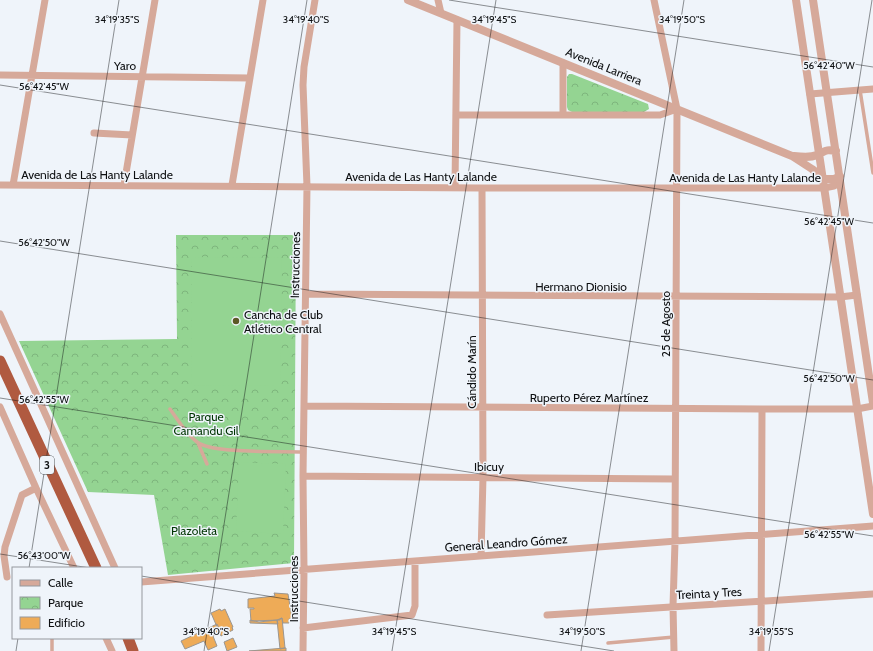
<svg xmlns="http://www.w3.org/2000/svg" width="873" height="651" font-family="Cabin,sans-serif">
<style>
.park{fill:url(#park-crowns)}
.garden{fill:#94d492}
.building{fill:#eeab57;stroke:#9b9690}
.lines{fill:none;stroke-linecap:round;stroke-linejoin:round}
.service{stroke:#d6a99a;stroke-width:3.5}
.minor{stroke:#d6a99a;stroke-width:7}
.tertiary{stroke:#d6a99a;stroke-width:8}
.trunk{stroke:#b05a40;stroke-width:11}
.ticks{fill:none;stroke:#0d0f11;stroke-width:1;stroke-opacity:0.45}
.poi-dot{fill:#5c5825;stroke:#eff4fa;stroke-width:1.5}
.labels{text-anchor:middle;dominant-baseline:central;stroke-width:3;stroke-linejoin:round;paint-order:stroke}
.shield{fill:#eff4fa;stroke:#515457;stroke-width:1}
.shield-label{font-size:11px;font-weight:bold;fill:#0d0f11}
.street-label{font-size:12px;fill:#0d0f11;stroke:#eff4fa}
.poi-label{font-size:12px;fill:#0d0f11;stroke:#eff4fa;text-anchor:start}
.park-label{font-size:12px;fill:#003603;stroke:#eff4fa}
.ticks-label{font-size:10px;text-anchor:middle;fill:#0d0f11;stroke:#eff4fa;stroke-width:3;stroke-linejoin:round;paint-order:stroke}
</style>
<defs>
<pattern id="park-crowns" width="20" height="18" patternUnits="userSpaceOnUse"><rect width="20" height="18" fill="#94d492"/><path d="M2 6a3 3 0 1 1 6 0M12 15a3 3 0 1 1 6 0" fill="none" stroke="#7eb57d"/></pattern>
</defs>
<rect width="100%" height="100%" fill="#eff4fa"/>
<path class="park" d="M569,74H572L648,104L649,109L644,112H572L568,110L567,107V77Z
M176,235H296L294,563L168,575L154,495L88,492L19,341L177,339Z"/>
<path class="garden" d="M192,257L282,258L280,386L191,385Z
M239,462L286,464L283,534L236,531Z"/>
<path class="building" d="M274,593L288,594L292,618L289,619V623H283L282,618L280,619V620L251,621L250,609H254V608H248V599L275,596Z
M220,609L221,611L225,609L233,627H232L233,630L221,636L211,613Z
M282,618L285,648L280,649L277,620Z
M250,620L259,622L277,620L278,624L250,623Z
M217,624L221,633L213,636L217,646L208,650L204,641L185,649L181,641Z
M233,638L237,647L227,651L224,642Z
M285,648H286V651H249Z"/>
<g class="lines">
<path class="service" d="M860,90L873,173
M170,409C178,420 186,434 197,442C213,454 281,451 303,452
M198,443L207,464
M52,638V651
M608,643L674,637"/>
<path class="minor" d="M438,0L441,13
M654,0L677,109L675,542L673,606L674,651
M563,63V115
M0,75L250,78
M810,94L873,89
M456,115H660L677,109
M94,133L132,135
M0,185L482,188H824L834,186L840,182
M13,185L45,0
M124,185L155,0
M232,185L263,0
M455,187L457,20
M306,294L840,297L857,295
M0,314L115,568
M304,406L762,409H857L873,406
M0,407L36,488L74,568
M303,476L675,479
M481,556L483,477L482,188
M7,577L4,556L5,547L22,495L36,488
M141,582L873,526
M547,615L873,594
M303,628L412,615L415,606V561
M106,638L112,651
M303,651L304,569L303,476L307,186L303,85L304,67L315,0
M761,651L762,409"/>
<path class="tertiary" d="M408,0L792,156L812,169L825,179H834L840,176
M796,0L873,514
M813,0L873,403
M794,156C802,157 810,158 817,155C826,151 825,149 836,151"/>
<path class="trunk" d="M0,361L96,568
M128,638L133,651"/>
</g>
<path class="ticks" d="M449,0L873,67M0,85L873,223M0,241L873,380M0,398L873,536M0,554L90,568M29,568L119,0M141,576L614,651M16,651L18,638M204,651L307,0M392,651L496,0M581,651L684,0M769,651L872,0"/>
<circle class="poi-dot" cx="236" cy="321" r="4"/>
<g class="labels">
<rect class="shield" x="40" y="456" width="14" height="18" rx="3"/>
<g class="shield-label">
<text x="47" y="465">3</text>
</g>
<g class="street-label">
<text x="125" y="65">Yaro</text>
<text transform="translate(604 66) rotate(22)">Avenida Larriera</text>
<text x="97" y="174">Avenida de Las Hanty Lalande</text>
<text x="421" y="176">Avenida de Las Hanty Lalande</text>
<text x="745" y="177">Avenida de Las Hanty Lalande</text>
<text transform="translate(295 265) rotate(-89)">Instrucciones</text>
<text x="581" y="286">Hermano Dionisio</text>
<text transform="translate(665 324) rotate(-90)">25 de Agosto</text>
<text transform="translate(471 372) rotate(-90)">Cándido Marín</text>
<text x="589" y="397">Ruperto Pérez Martínez</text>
<text x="489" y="466">Ibicuy</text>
<text transform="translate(506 543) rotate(-4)">General Leandro Gómez</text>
<text transform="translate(293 589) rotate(-90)">Instrucciones</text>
<text transform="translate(709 593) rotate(-3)">Treinta y Tres</text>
</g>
<g class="poi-label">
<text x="244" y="314">Cancha de Club<tspan x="244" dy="14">Atlético Central</tspan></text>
</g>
<g class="park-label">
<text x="206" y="416">Parque<tspan x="206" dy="14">Camandu Gil</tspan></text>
<text x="194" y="530">Plazoleta</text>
</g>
</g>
<g class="ticks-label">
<text x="117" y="23">34°19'35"S</text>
<text x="306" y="23">34°19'40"S</text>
<text x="494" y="23">34°19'45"S</text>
<text x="682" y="23">34°19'50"S</text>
<text x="829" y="69">56°42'40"W</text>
<text x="44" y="90">56°42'45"W</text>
<text x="829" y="225">56°42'45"W</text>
<text x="44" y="246">56°42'50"W</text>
<text x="829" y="382">56°42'50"W</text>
<text x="44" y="403">56°42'55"W</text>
<text x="829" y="538">56°42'55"W</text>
<text x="44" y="559">56°43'00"W</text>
<text x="206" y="635">34°19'40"S</text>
<text x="394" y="635">34°19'45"S</text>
<text x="582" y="635">34°19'50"S</text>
<text x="771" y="635">34°19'55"S</text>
</g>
<rect x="12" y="567" width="130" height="72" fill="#eff4fa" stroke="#95989d"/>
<rect x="20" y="580" width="20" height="6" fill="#d6a99a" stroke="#95989d"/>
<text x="48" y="587" font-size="12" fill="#0d0f11">Calle</text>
<rect x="20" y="597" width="20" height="12" fill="url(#park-crowns)" stroke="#95989d"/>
<text x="48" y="607" font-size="12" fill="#0d0f11">Parque</text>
<rect x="20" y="617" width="20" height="12" fill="#eeab57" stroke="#95989d"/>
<text x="48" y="627" font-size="12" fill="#0d0f11">Edificio</text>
</svg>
